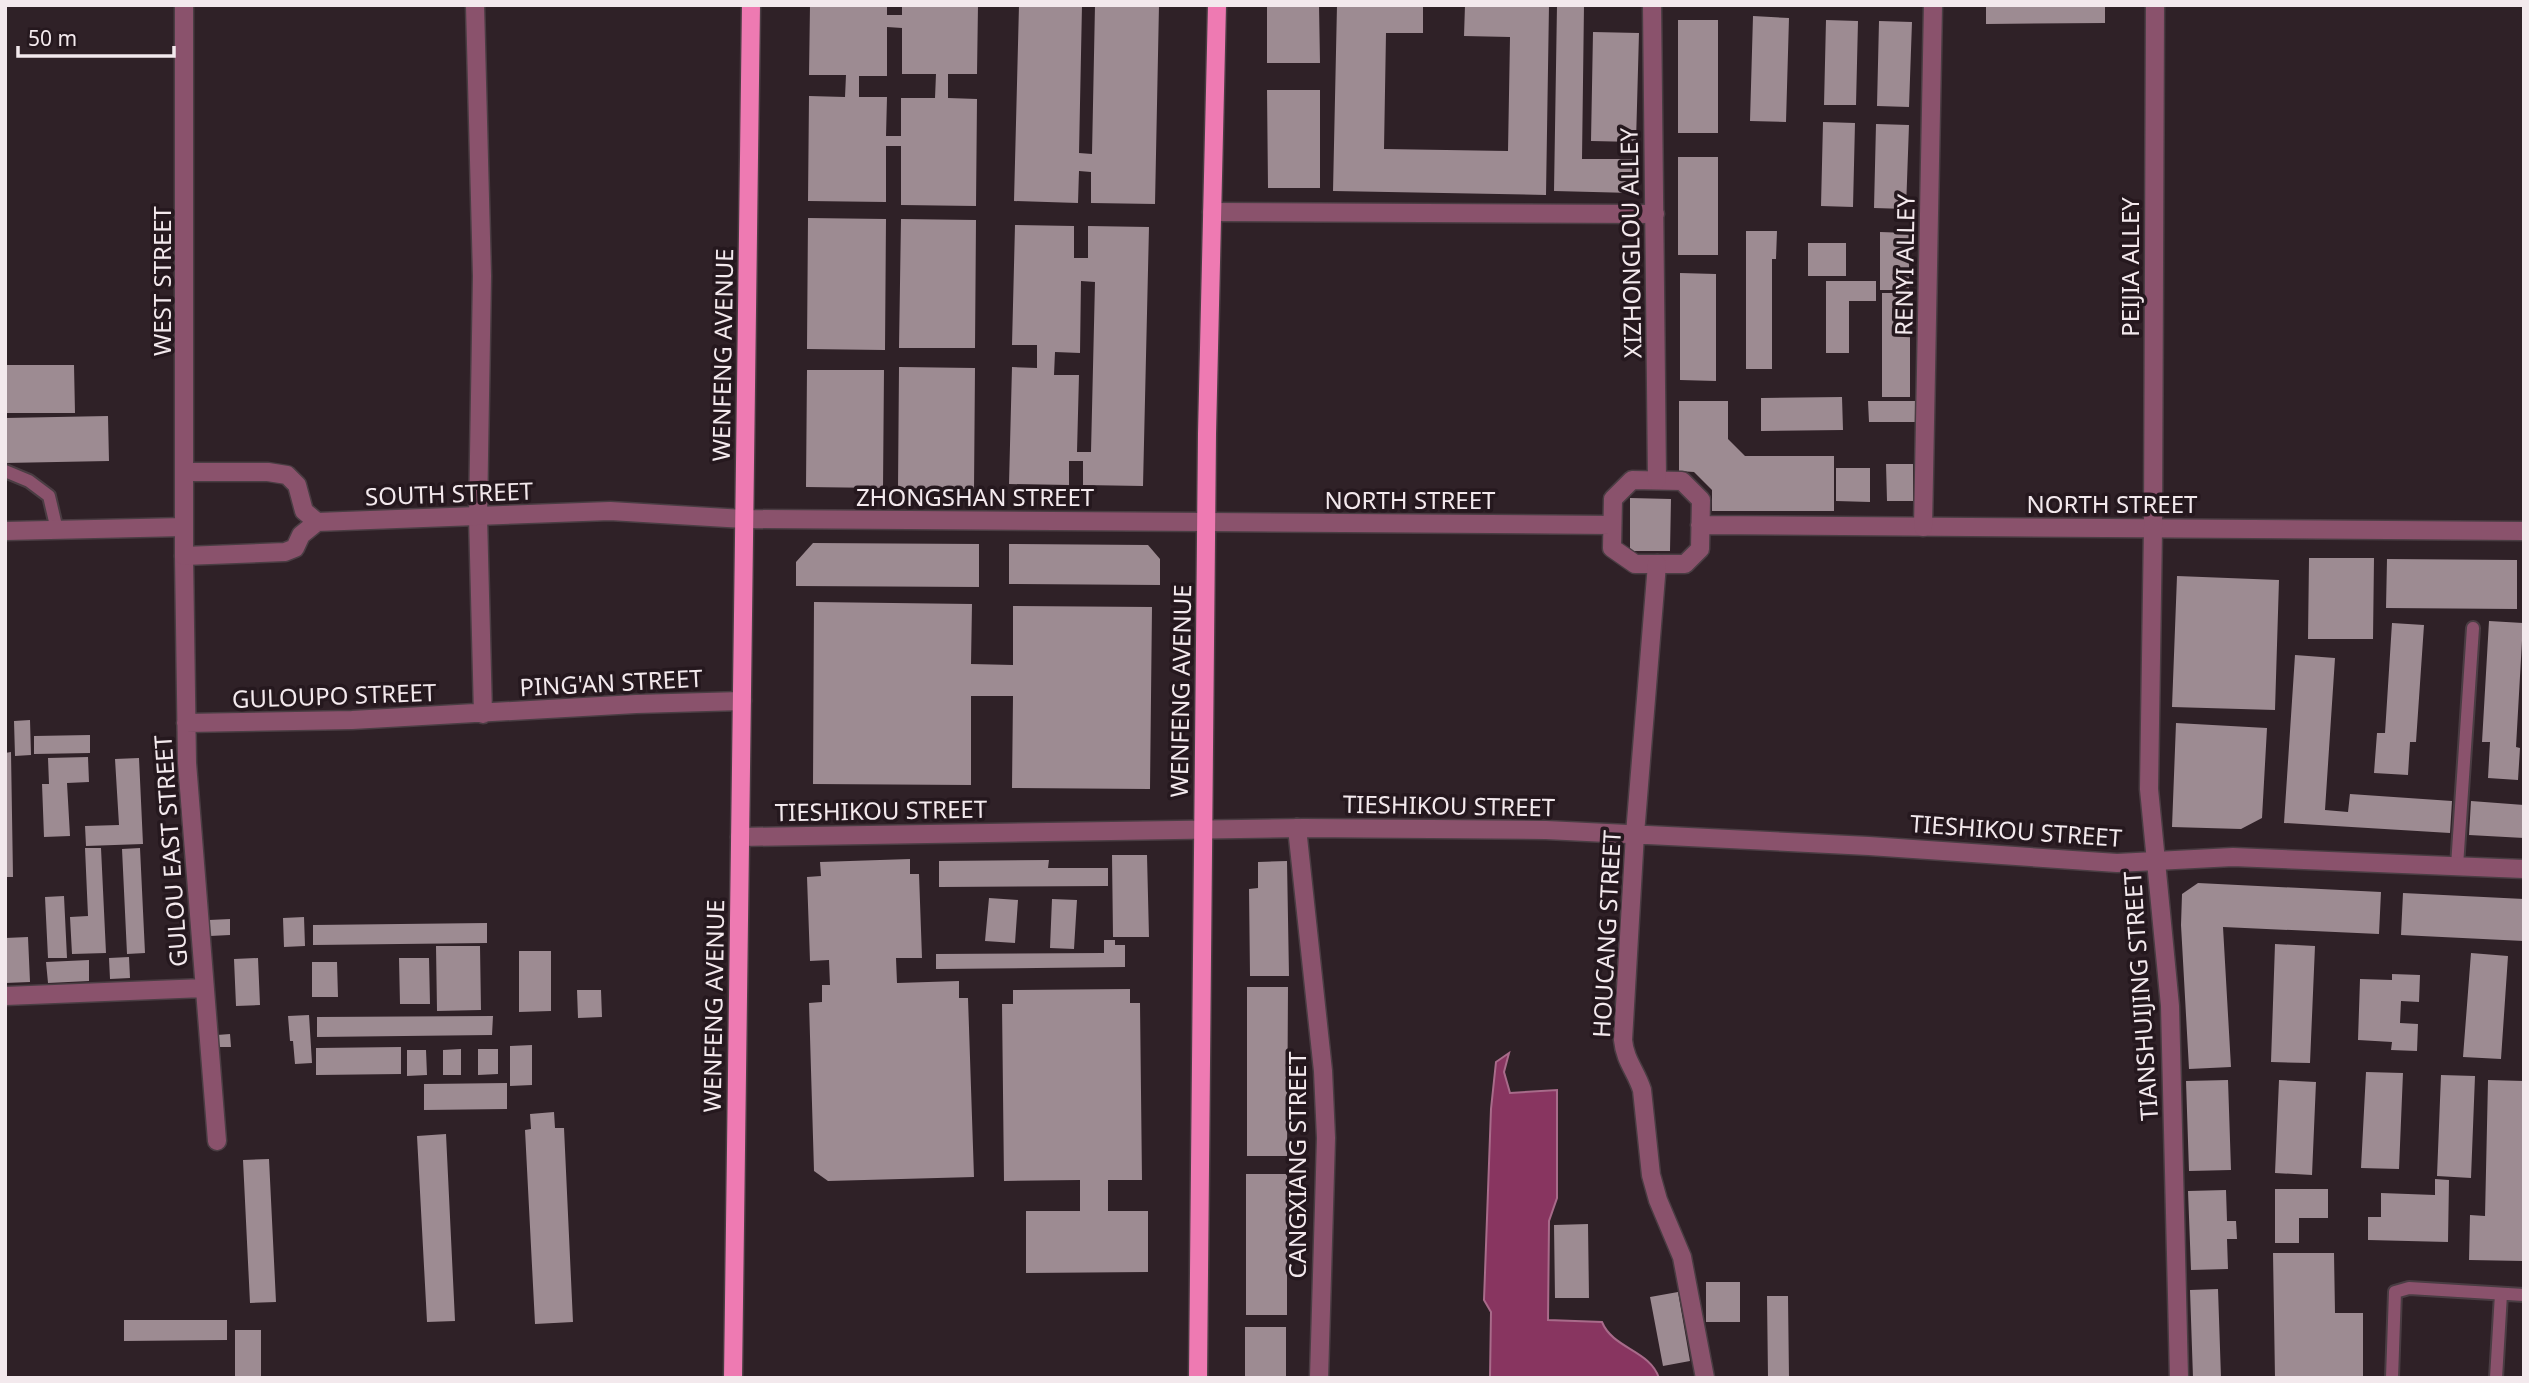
<svg xmlns="http://www.w3.org/2000/svg" width="2529" height="1383" font-family="'Noto Sans',sans-serif">
<style>
.water{fill:#883560;stroke:#a86b8a;stroke-width:2}
.building{fill:#9d8b92;fill-rule:evenodd}
.lines{fill:none;stroke-linecap:round;stroke-linejoin:round}
.service-casing{stroke:#4a3d43;stroke-width:16}
.pedestrian-casing{stroke:#4a3d43;stroke-width:21}
.minor-casing{stroke:#4a3d43;stroke-width:21}
.tertiary-casing{stroke:#4a3d43;stroke-width:21}
.primary-casing{stroke:#4a3d43;stroke-width:21}
.service{stroke:#8a526c;stroke-width:12}
.pedestrian{stroke:#8a526c;stroke-width:18}
.minor{stroke:#8a526c;stroke-width:18}
.tertiary{stroke:#8a526c;stroke-width:18}
.primary{stroke:#ee7ab2;stroke-width:18}
.labels{text-anchor:middle;dominant-baseline:central;stroke-width:7;stroke-linejoin:round;paint-order:stroke}
.street-label{font-size:24px;fill:#f3e9ed;stroke:#25181e}
</style>
<rect width="100%" height="100%" fill="#2f2127"/>
<path class="water" d="M1509,1053L1504,1072L1510,1093L1557,1090V1198L1549,1221L1548,1320L1602,1322C1613,1349 1650,1350 1659,1378H1490L1491,1312L1484,1300L1491,1109L1496,1062Z"/>
<path class="building" d="M810,5H887V15H902V5H978L977,74H948V98L977,99L976,206L901,205V146H886V202L808,201L809,96L845,97L846,75H809ZM887,27L902,28V74H936L935,98H901V136H886L887,97H859V76H887Z
M1019,5H1082L1079,153L1092,154L1095,5H1159L1155,204L1091,203V172L1079,171L1078,203L1014,201Z
M1267,5H1319L1320,63H1267Z
M1337,5H1423V33H1386L1384,149L1508,151L1510,37L1464,36L1465,5H1549L1546,195L1333,191Z
M1557,5H1584L1582,159H1632V193L1554,191Z
M1986,5H2105V23L1986,24Z
M1753,16L1789,18L1786,122L1750,121Z
M1678,20H1718V133H1678Z
M1826,20L1858,21L1856,105H1824Z
M1879,21L1912,22L1909,107L1877,106Z
M1593,32L1639,33L1636,142L1591,141Z
M1267,90H1320V188H1268Z
M1823,122L1855,123L1853,207L1821,206Z
M1876,124L1909,125L1906,209L1874,208Z
M1678,157H1718V255H1678Z
M808,218L886,219L885,350L807,349Z
M901,219L976,220L975,348H899Z
M1015,225L1074,226V258H1088V226L1149,227L1143,486L1083,485V461H1069V485L1009,484L1012,367L1037,368V345H1012ZM1081,281L1095,282L1091,452H1077L1079,375H1054L1055,352L1080,353Z
M1746,231H1777L1776,259H1772V369H1746Z
M1880,232L1909,233V290H1880Z
M1808,243H1846V276H1808Z
M1680,273L1716,274V381L1680,380Z
M1826,281H1876V301H1849V353H1826Z
M1882,293H1910V397H1882Z
M5,365H74L75,413H5Z
M899,367L975,368L974,489L898,488Z
M807,370H884L883,488L806,487Z
M1842,397L1843,430L1761,431V398Z
M1679,401H1728V439L1745,456H1834V511H1712V490L1694,472L1679,471Z
M1868,401H1915V422H1869Z
M108,416L109,461L5,463V418Z
M1886,464H1913V501H1887Z
M1836,468H1870V502L1836,501Z
M1630,498L1671,499L1670,551H1630Z
M813,543L979,544V587L796,586V562Z
M1009,544L1148,545L1160,559V585L1009,584Z
M2309,558H2374L2373,639H2308Z
M2387,559L2517,560V609L2386,608Z
M2177,576L2279,580L2275,710L2172,707Z
M814,602L972,604L971,664L1013,665V606L1152,607L1150,789L1012,788L1013,696H971V785L813,784Z
M2489,621L2523,623L2516,747L2520,748L2518,780L2488,778L2490,742H2482Z
M2392,623L2424,625L2416,742H2410L2408,775L2374,773L2377,733H2385Z
M2295,655L2335,658L2325,810L2348,812L2350,794L2452,801L2450,833L2284,823Z
M30,720L31,755L15,756L14,721Z
M2176,723L2267,728L2262,818L2241,829L2172,827Z
M90,735V753L34,754V736Z
M11,752L13,877H5V753Z
M88,757L89,782L67,783L70,836L44,837L42,784H49L48,758Z
M139,758L143,844L86,846L85,826L119,825L115,759Z
M2471,801L2524,805V838L2469,835Z
M85,848H101L106,953L72,954L70,917L88,916Z
M140,848L145,953L127,954L122,849Z
M1112,855H1147L1149,937H1113Z
M910,859V874H919L922,958H896L897,983L959,981V998H968L974,1177L828,1181L814,1171L809,1003L822,1002V985H830L829,960L810,961L807,877L821,876L820,862Z
M1049,860L1048,868H1108V886L939,887V861Z
M1287,861L1289,976H1250L1249,889L1258,888V862Z
M2198,883L2381,892L2379,934L2223,927L2231,1067L2189,1069L2181,925L2182,894Z
M2403,893L2524,899V941L2401,935Z
M64,896L67,958H48L45,897Z
M989,898L1018,900L1015,943L985,941Z
M1052,899L1077,900L1074,949L1050,948Z
M304,917L305,946L284,947L283,918Z
M230,919V935L210,936L209,920Z
M487,923V943L313,945V925Z
M28,937L30,982L5,983V938Z
M1104,940H1115V945H1125V967L936,969V954L1104,953Z
M2275,944L2315,946L2310,1063L2271,1062Z
M436,946H480L481,1010L437,1011Z
M519,951H551V1011L519,1012Z
M2471,953L2508,956L2501,1059L2463,1057Z
M129,957L130,978L110,979L109,958Z
M258,958L260,1005L236,1006L234,959Z
M399,958H429L430,1004H400Z
M89,960V981L48,983L46,962Z
M312,962H337L338,997H312Z
M2392,974L2420,975L2419,1002L2401,1001L2400,1023L2418,1024L2417,1051L2391,1050L2392,1042L2358,1040L2360,979L2392,980Z
M1247,987H1288L1287,1156H1247Z
M1130,989V1003H1140L1142,1180H1108V1211H1148V1272L1026,1273V1211H1080V1180L1004,1181L1002,1004H1013V990Z
M577,990H601L602,1017L578,1018Z
M309,1015L312,1063L295,1064L293,1041H290L288,1016Z
M493,1016L492,1035L317,1037V1017Z
M230,1034L231,1047H218L217,1035Z
M532,1045V1085L510,1086V1046Z
M401,1047V1074L316,1075V1048Z
M461,1049V1075H443V1050Z
M478,1049H498V1074L478,1075Z
M407,1050H426L427,1075L407,1076Z
M2366,1072L2403,1073L2399,1169L2361,1168Z
M2441,1075L2475,1076L2471,1178L2437,1176Z
M2228,1080L2231,1170L2189,1171L2186,1081Z
M2279,1080L2316,1082L2312,1175L2275,1173Z
M2488,1080L2524,1081V1261L2469,1260L2470,1215L2485,1216Z
M507,1083V1109L424,1110V1084Z
M554,1112L555,1128H564L573,1322L535,1324L525,1130L531,1129L530,1114Z
M446,1134L455,1321L427,1322L417,1136Z
M269,1159L276,1302L250,1303L243,1160Z
M1246,1174H1287V1315H1246Z
M2435,1179L2449,1180L2448,1242L2368,1240V1217H2381V1193L2435,1195Z
M2275,1189H2328V1218H2299V1243H2275Z
M2226,1190L2227,1221H2236L2237,1239H2227L2228,1269L2191,1270L2188,1191Z
M1588,1224L1589,1298H1555L1554,1225Z
M2273,1253H2334L2335,1313H2363V1378H2275Z
M1706,1282H1740V1322H1706Z
M2218,1289L2221,1378H2193L2190,1290Z
M1678,1292L1690,1361L1663,1366L1650,1297Z
M1767,1296H1788L1789,1378H1768Z
M124,1320H227V1340L124,1341Z
M1245,1327H1286V1378H1245Z
M235,1330H261V1378H235Z"/>
<g class="lines">
<defs>
<path id="service" d="M5,471L29,481L49,496L57,530
M2457,866L2473,628
M2392,1378L2395,1292L2409,1288L2524,1295
M2496,1378L2501,1294"/>
<path id="pedestrian" d="M1632,480L1682,481L1701,500L1700,549L1685,564H1635L1612,548L1613,499Z
M1207,522L1612,525
M1700,525L2524,531"/>
<path id="minor" d="M475,5L482,276L478,516L483,714
M1652,5L1657,480
M2155,5L2153,528L2149,789L2170,1006L2179,1378
M1212,212L1655,214
M1923,527L1933,5
M184,556L187,763L217,1141
M1657,564L1635,834L1623,1040C1625,1061 1636,1071 1642,1090L1651,1175L1658,1200L1682,1257L1705,1378
M186,723L352,720L636,704L742,701
M1297,828L1323,1071L1326,1138L1319,1378
M740,837L1304,828L1546,830L1869,846L2117,863L2233,857L2524,869
M5,996L204,988"/>
<path id="tertiary" d="M184,5V556L285,552L295,548L301,535L317,522
M184,472H268L287,475L297,485L304,511L317,522L610,511L744,519L1207,522
M5,531L184,527"/>
<path id="primary" d="M733,1378L751,5
M1198,1378L1207,434L1217,5"/>
</defs>
<use href="#service" class="service-casing"/>
<use href="#pedestrian" class="pedestrian-casing"/>
<use href="#minor" class="minor-casing"/>
<use href="#tertiary" class="tertiary-casing"/>
<use href="#primary" class="primary-casing"/>
<use href="#service" class="service"/>
<use href="#pedestrian" class="pedestrian"/>
<use href="#minor" class="minor"/>
<use href="#tertiary" class="tertiary"/>
<use href="#primary" class="primary"/>
</g>
<g class="labels">
<g class="street-label">
<text transform="translate(1630 243) rotate(-91)">XIZHONGLOU ALLEY</text>
<text transform="translate(1904 265) rotate(-89)">RENYI ALLEY</text>
<text transform="translate(2129 267) rotate(-90)">PEIJIA ALLEY</text>
<text transform="translate(161 281) rotate(-90)">WEST STREET</text>
<text transform="translate(722 355) rotate(-89)">WENFENG AVENUE</text>
<text transform="translate(449 493) rotate(-2)">SOUTH STREET</text>
<text x="975" y="496">ZHONGSHAN STREET</text>
<text x="1410" y="499">NORTH STREET</text>
<text x="2112" y="503">NORTH STREET</text>
<text transform="translate(611 682) rotate(-3)">PING'AN STREET</text>
<text transform="translate(1180 691) rotate(-89)">WENFENG AVENUE</text>
<text transform="translate(334 695) rotate(-2)">GULOUPO STREET</text>
<text transform="translate(1449 805) rotate(1)">TIESHIKOU STREET</text>
<text transform="translate(881 810) rotate(-1)">TIESHIKOU STREET</text>
<text transform="translate(2016 830) rotate(4)">TIESHIKOU STREET</text>
<text transform="translate(170 851) rotate(-94)">GULOU EAST STREET</text>
<text transform="translate(1606 934) rotate(-87)">HOUCANG STREET</text>
<text transform="translate(2140 996) rotate(-94)">TIANSHUIJING STREET</text>
<text transform="translate(713 1006) rotate(-89)">WENFENG AVENUE</text>
<text transform="translate(1296 1165) rotate(-90)">CANGXIANG STREET</text>
</g>
</g>
<rect width="2529" height="1383" fill="none" stroke="#f3e9ed" stroke-width="14"/>
<path d="M18 46v10h156v-10" fill="none" stroke="#f3e9ed" stroke-width="3.5"/>
<text x="28" y="46" font-size="21" fill="#f3e9ed" stroke="#25181e" stroke-width="5" paint-order="stroke">50 m</text>
</svg>
